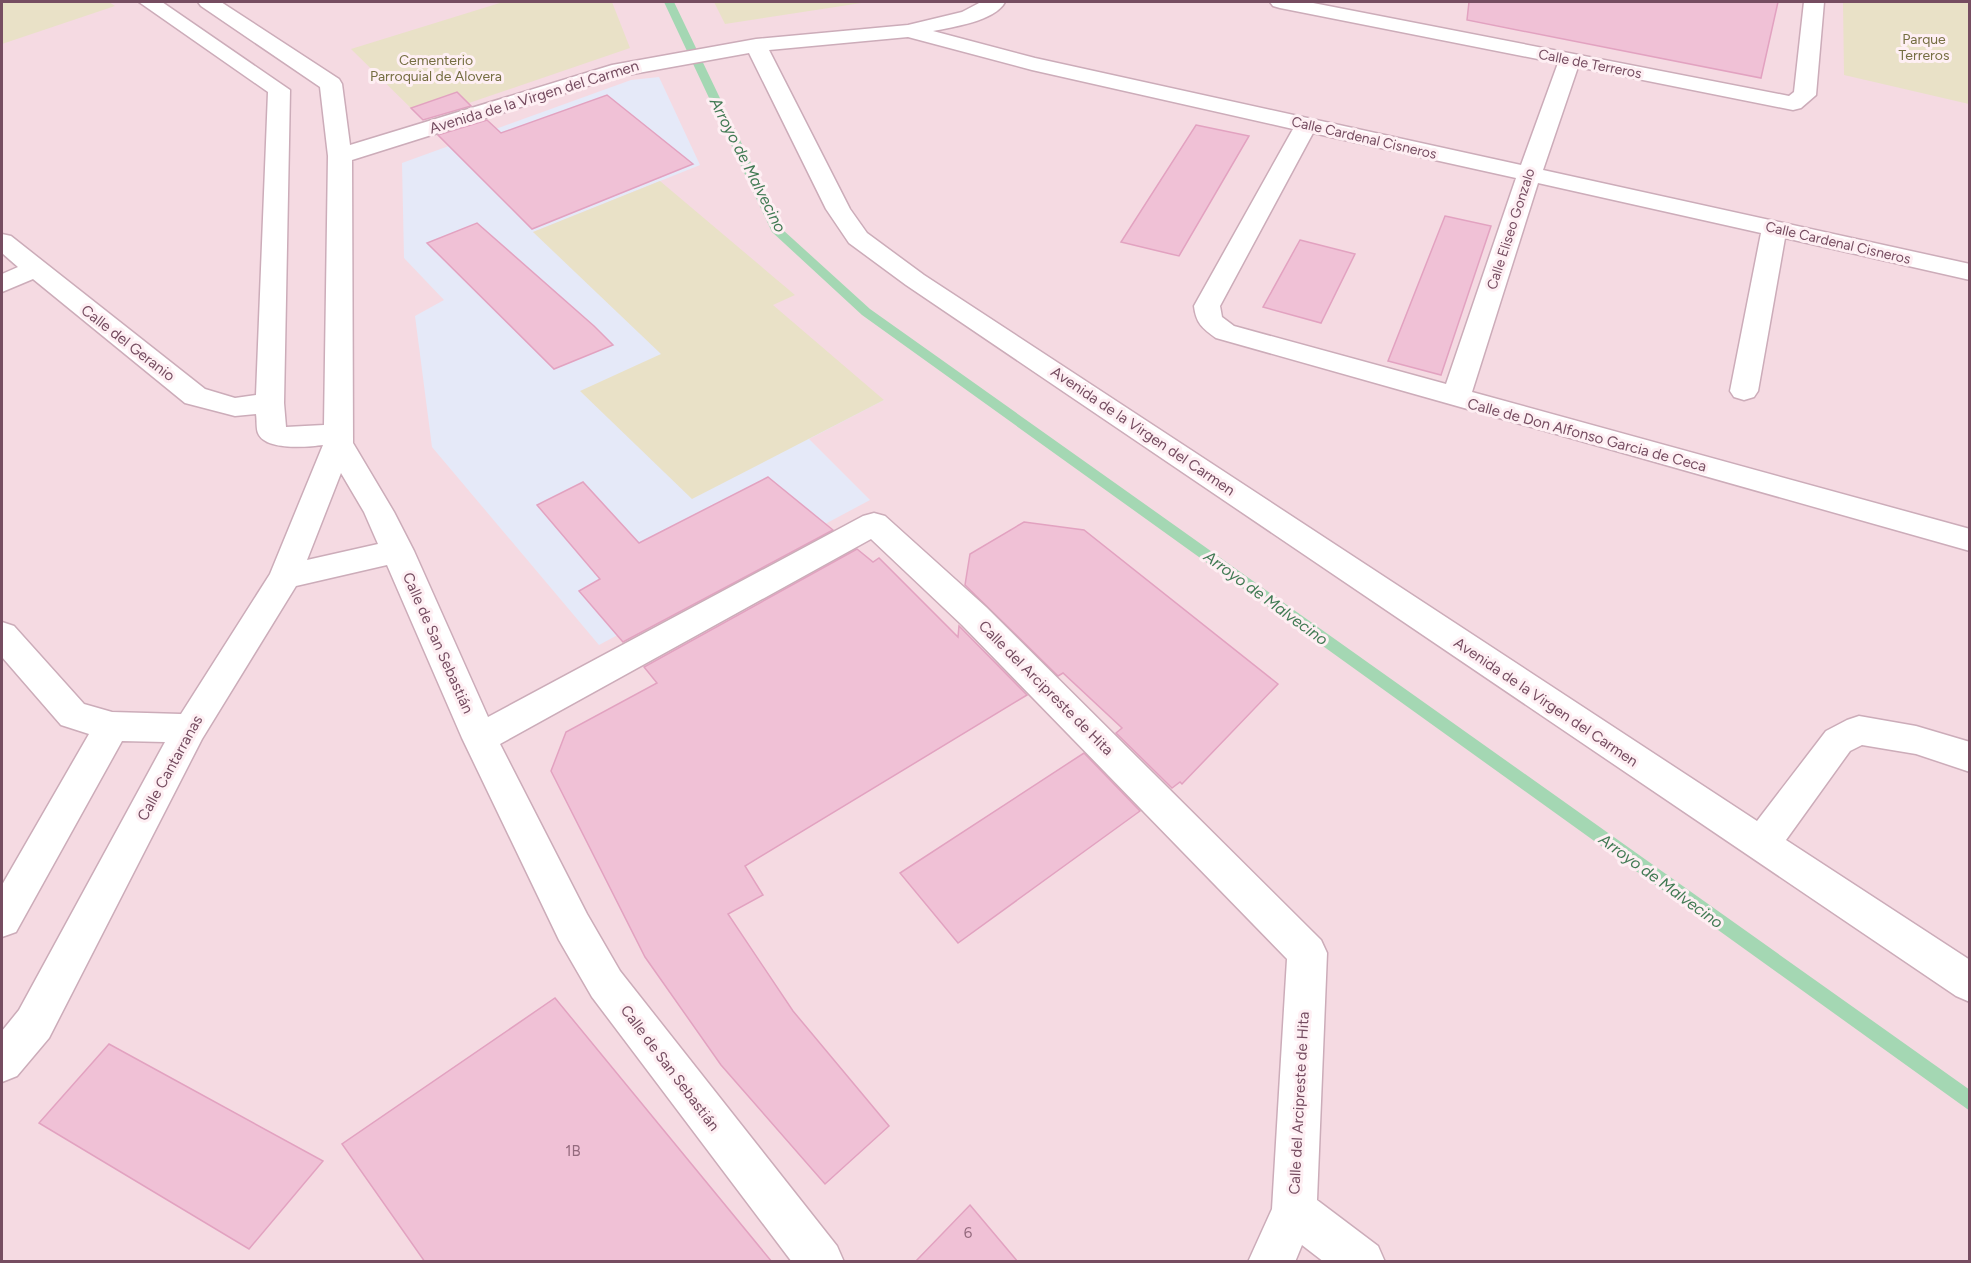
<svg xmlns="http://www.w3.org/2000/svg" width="1971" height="1263" font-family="Figtree,sans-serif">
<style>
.residential{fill:#f5dae2}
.education{fill:#e5e9f8}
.green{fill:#e9e1c7}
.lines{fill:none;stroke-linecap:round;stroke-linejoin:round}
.stream{fill:#a4d7b3;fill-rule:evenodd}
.building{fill:#f0c1d6;stroke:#e2a2c0;stroke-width:1.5}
.minor-casing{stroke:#ccacb9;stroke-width:3}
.minor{fill:#fff;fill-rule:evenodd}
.labels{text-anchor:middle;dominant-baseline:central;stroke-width:6;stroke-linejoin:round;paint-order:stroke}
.far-park-label{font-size:14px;fill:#756e42;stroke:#feeff3}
.far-street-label{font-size:14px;fill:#764d61;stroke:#feeff3}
.street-label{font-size:15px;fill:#764d61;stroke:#feeff3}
.near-number-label{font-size:15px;fill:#946a7e}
.water-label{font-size:16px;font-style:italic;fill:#417a53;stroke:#feeff3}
</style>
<rect width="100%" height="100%" fill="#fce9ed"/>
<path class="residential" d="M2,2H1969V1261H2Z"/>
<path class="education" d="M659,77L700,165L533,232L884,400L809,439L870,500L599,645L432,447L415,316L444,300L404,258L402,163L631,80Z"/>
<path class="green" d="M2,2H109L115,6L2,44Z
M503,2H612L630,48L422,119L351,49Z
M714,2H868L725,24Z
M1843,2H1969V104L1844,75Z
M660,181L795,295L773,305L884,400L692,499L580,391L661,354L533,232Z"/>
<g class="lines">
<path class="stream" d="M664,2H674L783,230L870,309L1970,1090V1111L862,315L772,232Z"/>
</g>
<path class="building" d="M1469,2H1778L1761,78L1467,20Z
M457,92L471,106L423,120L411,108Z
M607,95L693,164L532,229L438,135L487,120L501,133Z
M1196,125L1249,136L1179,256L1121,242Z
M1445,216L1491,226L1441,375L1388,361Z
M477,223L594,326L613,345L554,369L427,243Z
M1300,240L1355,254L1321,323L1263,307Z
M768,477L833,530L623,642L579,591L600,579L537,505L583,482L639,543Z
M1024,522L1084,530L1278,684L1182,784L1180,782L1172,788L1116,733L1122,728L1063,673L1058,676L965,585L970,554Z
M857,549L873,562L879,558L958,637L959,626L1027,695L745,866L763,895L728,914L793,1011L889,1126L825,1184L721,1065L645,957L551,771L566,732L657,683L644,667Z
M1084,753L1140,811L958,943L900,873Z
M555,998L772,1262H425L342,1144Z
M109,1044L323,1161L249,1249L39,1123Z
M970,1205L1018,1262H915Z"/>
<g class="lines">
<defs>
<path id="minor" d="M139,2H162L290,90L284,403L286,427L324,425L328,156L320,87L201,6L198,2H221L339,79L342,84L350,145L612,65L756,39L908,25L962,12L981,2H1005C995,21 953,27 933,31L1035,58L1521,165L1558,63L1280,8L1273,6L1270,2H1308L1789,96L1794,92L1804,2H1824L1816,95L1801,108L1793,110L1578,67L1543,170L1970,264V280L1785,238L1758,391L1754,397L1744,400L1734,397L1730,391L1761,233L1538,183L1472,392L1970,529V551L1216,338C1202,328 1196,323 1194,306L1293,129L1032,70L908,37L769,50L850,209L867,233L924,275L1757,821L1826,731L1847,720L1859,716L1916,726L1970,742V772L1916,754L1862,745L1850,751L1786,840L1970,960V1002L1956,996L906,285L849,243L826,209L749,53L616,77L352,160L353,443L394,512L414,551L488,717L863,516L874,513L885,516L986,607L1321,940L1327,953L1317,1200L1378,1246L1385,1262H1324L1302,1245L1295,1262H1248L1272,1209L1287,959L962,625L871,539L500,744L587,914L620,971L837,1246L844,1262H792L592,997L559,940L462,738L387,565L296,586L202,739L49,1038L17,1076L2,1082V1031L19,1010L165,742L122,741L16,932L2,937V885L89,734L61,725L2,657V622L14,626L84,704L112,712L181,714L270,574L323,445C308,447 265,451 258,433C256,428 257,420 256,414L235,416L185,403L33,279L2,292V274L18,267L2,253V234L11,236L205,389L235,398L256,395L268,92ZM1313,133L1516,178L1446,384L1234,326L1222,317L1220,306ZM341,473L364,512L378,544L307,560Z"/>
</defs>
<use href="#minor" class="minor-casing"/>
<use href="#minor" class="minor"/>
</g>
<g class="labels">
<g class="far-park-label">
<text x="1924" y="39">Parque<tspan x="1924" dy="16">Terreros</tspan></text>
<text x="436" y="60">Cementerio<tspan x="436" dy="16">Parroquial de Alovera</tspan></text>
</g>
<g class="far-street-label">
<text transform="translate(1590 64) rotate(11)">Calle de Terreros</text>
<text transform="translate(1364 138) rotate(13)">Calle Cardenal Cisneros</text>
<text transform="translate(1511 229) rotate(-72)">Calle Eliseo Gonzalo</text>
<text transform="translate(1838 243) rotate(13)">Calle Cardenal Cisneros</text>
</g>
<g class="street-label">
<text transform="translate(534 97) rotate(-17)">Avenida de la Virgen del Carmen</text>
<text transform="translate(128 343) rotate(38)">Calle del Geranio</text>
<text transform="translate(1143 431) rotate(34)">Avenida de la Virgen del Carmen</text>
<text transform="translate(1587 435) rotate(15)">Calle de Don Alfonso Garcia de Ceca</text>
<text transform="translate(438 643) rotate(66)">Calle de San Sebastián</text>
<text transform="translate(1046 688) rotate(45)">Calle del Arcipreste de Hita</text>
<text transform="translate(1546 702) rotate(34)">Avenida de la Virgen del Carmen</text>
<text transform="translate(170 768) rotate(-61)">Calle Cantarranas</text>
<text transform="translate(670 1068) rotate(53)">Calle de San Sebastián</text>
<text transform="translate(1299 1103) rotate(-87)">Calle del Arcipreste de Hita</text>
</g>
<g class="near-number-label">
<text x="573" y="1151">1B</text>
<text x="968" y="1233">6</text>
</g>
<g class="water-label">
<text transform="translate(748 165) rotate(63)">Arroyo de Malvecino</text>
<text transform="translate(1266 598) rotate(36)">Arroyo de Malvecino</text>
<text transform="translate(1661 881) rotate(36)">Arroyo de Malvecino</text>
</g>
</g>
<rect width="1971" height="1263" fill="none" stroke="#764d61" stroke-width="6"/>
</svg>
